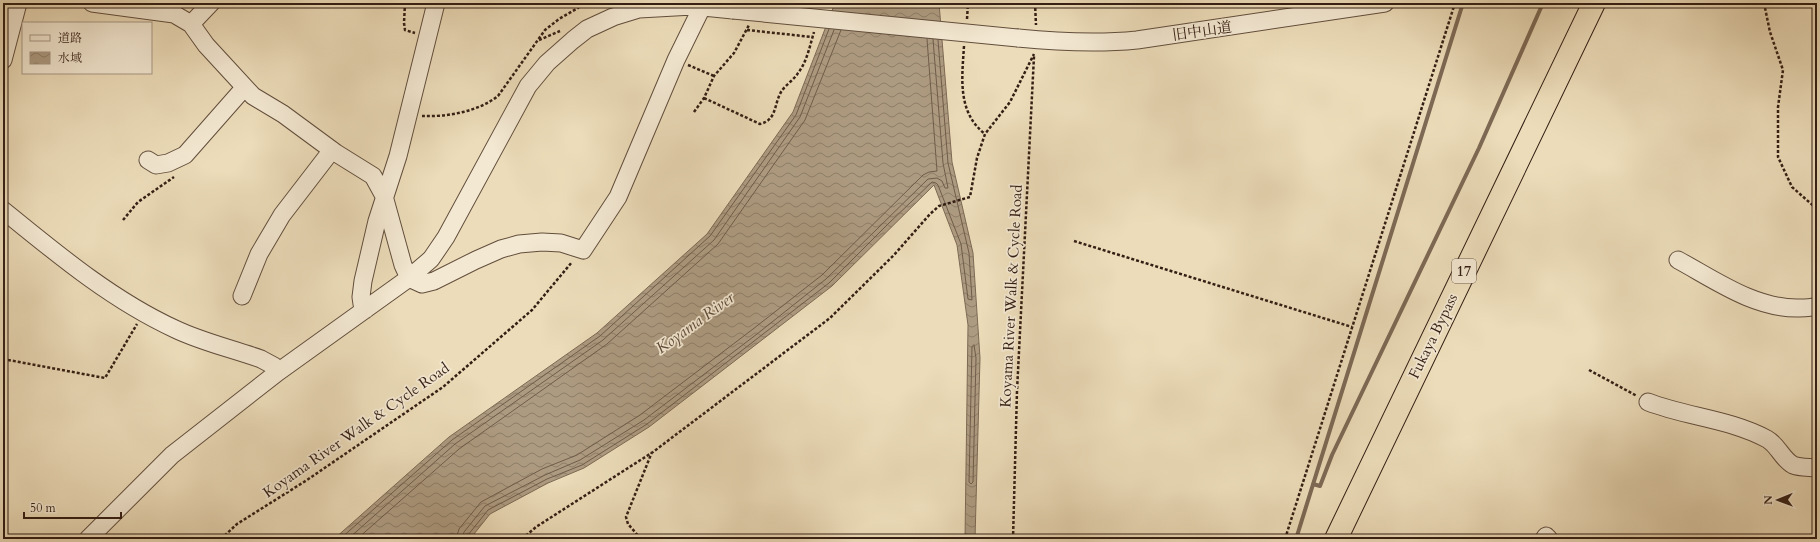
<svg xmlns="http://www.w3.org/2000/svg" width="1820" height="542" font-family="Cardo,'Noto Serif JP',serif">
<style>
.water{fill:url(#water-waves);stroke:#7d6955}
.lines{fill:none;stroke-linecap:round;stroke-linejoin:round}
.shore{stroke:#705c4a;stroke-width:1}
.stream{stroke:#7d6955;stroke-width:4}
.minor-casing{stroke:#624e3d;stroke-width:19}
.highway-casing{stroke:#341e14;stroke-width:24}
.path{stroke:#341e14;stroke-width:2.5;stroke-dasharray:3 2;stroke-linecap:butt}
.minor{stroke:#f3e8d2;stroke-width:17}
.highway{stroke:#ecdcb9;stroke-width:22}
.minor-bridge-casing{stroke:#624e3d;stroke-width:19;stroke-linecap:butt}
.minor-bridge{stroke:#f3e8d2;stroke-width:17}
.labels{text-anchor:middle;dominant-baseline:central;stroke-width:3.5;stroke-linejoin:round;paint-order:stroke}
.shield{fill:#f3e8d2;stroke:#6d5b4d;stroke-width:1}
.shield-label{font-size:14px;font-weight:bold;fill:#341e14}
.street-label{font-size:15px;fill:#341e14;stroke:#f3e8d2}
.water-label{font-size:16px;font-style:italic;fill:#5e4a3a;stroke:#f3e8d2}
</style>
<defs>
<pattern id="water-waves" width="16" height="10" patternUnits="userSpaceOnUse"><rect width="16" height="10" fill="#ad9b81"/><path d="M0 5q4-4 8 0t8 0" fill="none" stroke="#8e7e68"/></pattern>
</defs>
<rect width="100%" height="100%" fill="#ecdcb9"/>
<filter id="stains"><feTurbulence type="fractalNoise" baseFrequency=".005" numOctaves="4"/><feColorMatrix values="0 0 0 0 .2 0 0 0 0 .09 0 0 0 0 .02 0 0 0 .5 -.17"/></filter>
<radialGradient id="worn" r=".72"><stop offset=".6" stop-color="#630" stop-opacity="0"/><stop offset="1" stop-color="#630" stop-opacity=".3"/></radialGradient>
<path class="water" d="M835,3H939L952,162L973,253L980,358L975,539H965L968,325L957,245L934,185L832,286L649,427L584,468L548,483L490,514L470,539H334L449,437L597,333L707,234L793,112Z"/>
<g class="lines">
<path class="shore" d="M974,345L976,358L973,482L971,484L969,482L972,347Z
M340,539L452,440L600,336L710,236L796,115L829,29
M348,539L455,444L603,340L714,240L800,117L834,30
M357,539L459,449L607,344L718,244L805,120L841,30
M456,539L459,529L481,502L542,469L577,455L640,415L753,329L822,275L923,175L929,172L937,171L927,39
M462,539L464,532L485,506L545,475L580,460L644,420L757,334L826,279L928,179L937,178L942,181L945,188H948L943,163L933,39
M467,539L468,535L488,510L547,479L582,465L647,424L829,283L889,223L932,182L936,183L938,185L961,244L968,299L972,300L969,253L948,163L938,40"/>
<path class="stream" d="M1313,484L1320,486L1332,455L1479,148L1543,3
M1296,539L1463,3"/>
<defs>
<path id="minor" d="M92,3L174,14L191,24L206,45L253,96L283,114L336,153L373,176L384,196L403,265L409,278L422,284L434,281L476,260L501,249L519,244L542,242L561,243L583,250L618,197L676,60L702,7
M191,24L211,3
M1018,38C1058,42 1097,44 1137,40L1385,3
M3,60L18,3
M148,160L156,165L168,163L185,155L244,88
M3,210C57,254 112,300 175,329C202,342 233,349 261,359L274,366L278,372
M1678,260C1715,280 1755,309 1799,308C1805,308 1811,308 1817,306
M242,296L259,254L282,215L332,150
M365,310L362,304L361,297L363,281L377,221L398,156L436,3
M1648,402C1687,417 1730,419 1767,439C1778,445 1782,459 1793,465C1800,468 1810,467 1817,468
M88,539L172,455L278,372L409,278L431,259L446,237L528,86L547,63L573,40L587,29L613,17L639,9L693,6L733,10
M1544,539L1546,536L1549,539"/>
<path id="highway" d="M1336,539L1594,3"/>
</defs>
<use href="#minor" class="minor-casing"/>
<use href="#highway" class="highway-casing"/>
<path class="path" d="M405,3L404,23L405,30L415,33
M1035,3L1036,25
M1764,3L1770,32L1783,70L1778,107V157L1792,187L1817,209
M967,19L968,3
M747,30L812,37
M539,40L560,31
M964,46C962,78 957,112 985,134
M688,65L714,76
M704,98L760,124C777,120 774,104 781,92C785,85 794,80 798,73C807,62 810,45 814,32
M694,112L704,98L714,76L734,53L749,25
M422,116C447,117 477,112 498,96L545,30L559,19L578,8L581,3
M123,220L138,202L174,177
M1074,241L1352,327
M3,359L105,378L137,324
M1589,370L1637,396
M221,539L237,524L307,480L443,387L532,310L572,262
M522,539L536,527L653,452L830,318L894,255L930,214L939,206L970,197L977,158L985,134L1010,102L1034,54
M641,539L628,524L626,517L652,452
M1013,539L1017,391L1034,56
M1285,539L1455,3"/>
<use href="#minor" class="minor"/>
<use href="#highway" class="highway"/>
<defs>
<path id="minor-bridge" d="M733,10L1018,38"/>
</defs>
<use href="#minor-bridge" class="minor-bridge-casing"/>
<use href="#minor-bridge" class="minor-bridge"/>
</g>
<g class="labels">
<rect class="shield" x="1452" y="259" width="24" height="24" rx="3"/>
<g class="shield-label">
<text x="1464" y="271">17</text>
</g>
<g class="street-label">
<text transform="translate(1202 31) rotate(-8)">旧中山道</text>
<text transform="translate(1011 296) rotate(-87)">Koyama River Walk &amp; Cycle Road</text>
<text transform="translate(1433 336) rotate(-64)">Fukaya Bypass</text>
<text transform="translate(356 430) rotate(-35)">Koyama River Walk &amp; Cycle Road</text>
</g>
<g class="water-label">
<text transform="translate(695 323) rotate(-36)">Koyama River</text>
</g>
</g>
<rect width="1820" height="542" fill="none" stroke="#ecdcb9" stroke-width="16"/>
<rect x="4" y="4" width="1812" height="534" fill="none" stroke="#341e14" stroke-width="2"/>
<rect x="8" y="8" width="1804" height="526" fill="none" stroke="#341e14"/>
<rect x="22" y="22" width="130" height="52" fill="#f3e8d2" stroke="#a79786"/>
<rect x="30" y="35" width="20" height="6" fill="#f3e8d2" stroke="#a79786"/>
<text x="58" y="42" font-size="12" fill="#341e14">道路</text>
<rect x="30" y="52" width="20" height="12" fill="url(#water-waves)" stroke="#a79786"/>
<text x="58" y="62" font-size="12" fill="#341e14">水域</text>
<g transform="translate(1778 500) rotate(269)" stroke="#f3e8d2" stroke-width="3" paint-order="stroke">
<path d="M0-3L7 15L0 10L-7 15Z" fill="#341e14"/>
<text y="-6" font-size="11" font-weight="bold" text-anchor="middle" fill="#341e14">N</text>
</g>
<path d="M24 512v6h97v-6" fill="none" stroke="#341e14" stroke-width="2"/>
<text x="30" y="512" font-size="12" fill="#341e14" stroke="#f3e8d2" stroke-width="3" paint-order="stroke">50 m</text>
<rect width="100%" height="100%" filter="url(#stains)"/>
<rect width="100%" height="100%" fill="url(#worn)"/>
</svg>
